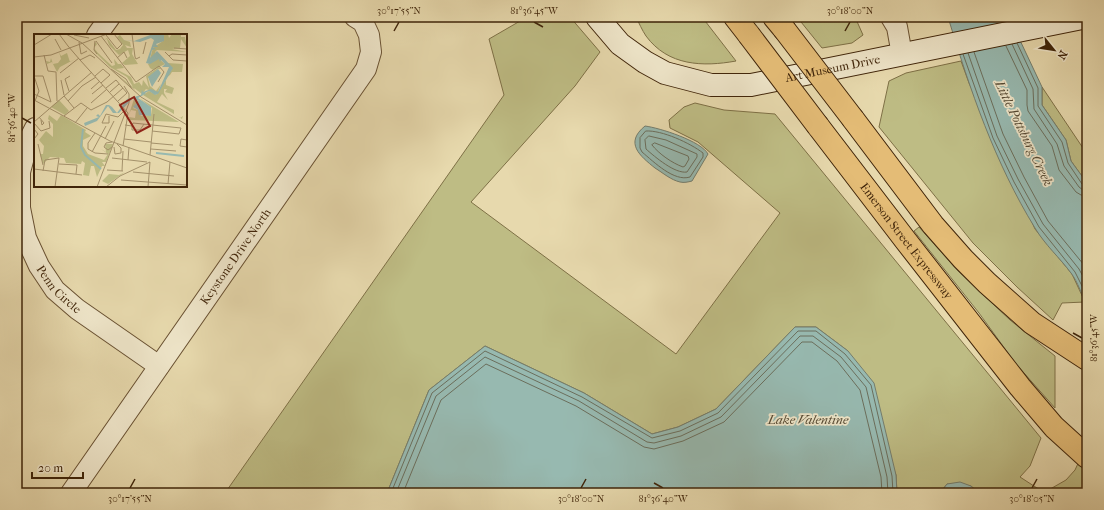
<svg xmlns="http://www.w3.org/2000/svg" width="1104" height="510" font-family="'IM FELL French Canon',serif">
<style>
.green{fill:#bebc84;stroke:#7e7046}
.water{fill:#97b9b0;stroke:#747d6d}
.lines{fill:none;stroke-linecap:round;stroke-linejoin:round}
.shore{stroke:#6b6e5c;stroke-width:1}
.street-casing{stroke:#695132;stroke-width:22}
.secondary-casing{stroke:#3f2409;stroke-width:24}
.highway-casing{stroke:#3f2409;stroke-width:24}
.street{stroke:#efe6ca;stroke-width:20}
.secondary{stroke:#efe6ca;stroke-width:22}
.highway{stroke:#e4bc76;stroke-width:22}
.highway-bridge-casing{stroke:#3f2409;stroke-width:24;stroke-linecap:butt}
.highway-bridge{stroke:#e4bc76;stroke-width:22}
.ticks{fill:none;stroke:#3f2409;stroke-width:1.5}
.labels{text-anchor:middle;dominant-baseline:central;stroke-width:3.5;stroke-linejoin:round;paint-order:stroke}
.street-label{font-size:12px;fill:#3f2409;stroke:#efe6ca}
.water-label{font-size:13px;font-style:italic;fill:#554933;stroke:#efe6ca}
.inset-river{fill:none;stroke:#97b9b0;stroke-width:2}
.inset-road{fill:none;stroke:#a4916b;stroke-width:1}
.view{fill:#8f2418;fill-opacity:0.15;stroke:#8f2418;stroke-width:2}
.inset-edge{fill:none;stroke:#3f2409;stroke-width:2}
.neatline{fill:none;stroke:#3f2409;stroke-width:1.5}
.ticks-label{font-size:10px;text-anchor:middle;fill:#3f2409}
</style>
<rect width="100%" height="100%" fill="#e7d9ad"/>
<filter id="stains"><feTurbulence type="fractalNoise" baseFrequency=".005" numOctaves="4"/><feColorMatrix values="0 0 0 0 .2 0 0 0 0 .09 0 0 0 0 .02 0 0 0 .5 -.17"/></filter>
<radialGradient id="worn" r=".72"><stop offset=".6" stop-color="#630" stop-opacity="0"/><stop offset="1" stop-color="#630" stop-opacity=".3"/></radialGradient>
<path class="green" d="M527,17H570L600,52L575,86L471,202L676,354L780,213L698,142L670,128L669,120L684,107L695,103L724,110L775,114L1041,438L1030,466L1020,477L1037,488L1045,492L1066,480L1075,470L1087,444V493H1012L1008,492L1006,493H979L971,486L947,484L940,493H897L896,475L848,351L816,327H795L716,409L678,427L652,434L584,393L485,346L429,390L387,493H225L504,95L489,39Z
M636,17H702L736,61C703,67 668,66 646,36C642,30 639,23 636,17Z
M797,17H855L863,35L852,43L822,48Z
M961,61L969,83L1035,229L1072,274L1085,302L1062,303L1053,320L1017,287L973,243L879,127L889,81L906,73Z
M1042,87L1087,154V183L1071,161L1066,140L1042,105Z
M919,227L958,271L1010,320L1055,356V408L1016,364L979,313L914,231Z"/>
<path class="water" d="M948,17H1009L1042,87V105L1066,140L1071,161L1087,183V306C1082,296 1078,282 1071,273C1060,258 1045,245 1035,228C995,163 970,90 948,17Z
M645,126C660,128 701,141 708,154L692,181C688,182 684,183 680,182C671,180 663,173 655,168C640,156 624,143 645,126Z
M795,327H816L848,351L874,383L896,475L897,493H387L429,390L485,346L584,393L652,434L678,427L716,409Z
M960,482L971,486L979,493H940L947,484Z"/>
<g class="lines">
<path class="shore" d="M1017,43L1038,88V106L1062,142L1068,163L1082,184L1087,185
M1012,44L1033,89L1034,109L1057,144L1064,166L1079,187L1083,190H1087
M1006,46L1027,90V105L1028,111L1052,146L1059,170L1076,192L1081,195L1087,196
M974,52L1003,134L1024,177L1048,221L1084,265L1087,270
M968,53L997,136L1018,179L1043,224L1079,269L1087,284
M963,54L993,138L1014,182L1039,227L1075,272L1087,296
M646,131C662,130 690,143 703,153V157L690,177C674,182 654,162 642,152L640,148V138Z
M649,136L666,140L697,154V157L687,172C675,174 655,157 646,149L645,140Z
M655,143L688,156L689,159L685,166L683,167C672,163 659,154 652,145Z
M391,493L432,393L485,351L582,397L652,438L680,431L718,413L798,331H816L845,354L871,385L892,476L893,493
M396,493L436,396L485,357L579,401L647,442L654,443L681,436L721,417L800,336H813L841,357L866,387L887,477L888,493
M403,493L441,400L486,364L576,406L644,447L654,449L683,441L724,422L802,342H812L837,361L860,390L881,477L882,493"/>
<defs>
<g id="street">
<path d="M891,17L897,27L902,55"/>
<path d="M97,35L110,17"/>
<path id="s1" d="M35,128L28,142L20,172V208L26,238L39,266L55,290L77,309L159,366"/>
<path id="s2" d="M71,493L366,69L371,52L369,35L363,22L355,17"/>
</g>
<g id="secondary">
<path id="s3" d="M597,17L620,44L645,62L665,73L711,85H751L1087,17"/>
</g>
<g id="highway">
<path d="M735,17L749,35"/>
<path d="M774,17L784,29"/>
<path d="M853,119L933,225L963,259L987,283L1032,323L1087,359"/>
<path id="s4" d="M818,126L906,241L1020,387L1054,427L1087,457"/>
</g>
</defs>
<use href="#street" class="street-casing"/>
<use href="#secondary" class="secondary-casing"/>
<use href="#highway" class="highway-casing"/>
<use href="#street" class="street"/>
<use href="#secondary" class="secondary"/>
<use href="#highway" class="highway"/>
<defs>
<path id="highway-bridge" d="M784,29L853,119
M749,35L818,126"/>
</defs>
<use href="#highway-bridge" class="highway-bridge-casing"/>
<use href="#highway-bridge" class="highway-bridge"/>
</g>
<path class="ticks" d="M534,22L543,27M394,31L399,22M845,31L850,22M22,118L31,123M1073,333L1082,338M654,483L663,488M130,488L135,479M581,488L586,479M1032,488L1037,479"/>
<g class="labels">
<g class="street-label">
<text stroke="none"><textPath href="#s3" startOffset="260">Art Museum Drive</textPath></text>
<text stroke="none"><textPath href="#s4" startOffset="145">Emerson Street Expressway</textPath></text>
<text stroke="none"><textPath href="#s2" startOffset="288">Keystone Drive North</textPath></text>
<text stroke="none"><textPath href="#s1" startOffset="175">Penn Circle</textPath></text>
</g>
<g class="water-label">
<text transform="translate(1024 133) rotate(64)">Little Pottsburg Creek</text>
<text x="808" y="419">Lake Valentine</text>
</g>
</g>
<g transform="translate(34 34)">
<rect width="153" height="153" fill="#e7d9ad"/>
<path d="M130,0H134L135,4L138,0H147V3H151L153,14L147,5L146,14L138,15L153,18L123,16L121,18L123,21L116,25L119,14L129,7ZM86,1L90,6L96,8L97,13L91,11L93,14H99L98,20L104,30L91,31L88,29L96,22L94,16L85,21L75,11L73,5L70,6L73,4L82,16L86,15L89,11L83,3ZM61,8L63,10L60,14L64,19L78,32L81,31L80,25L84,30H87L90,34L82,35L97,43L100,50L105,48L108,52L109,46L115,54L112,42L125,33L127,35H124L114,44L116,52L122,57L127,50L124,58L122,59L112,55L108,60L100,54L101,56L76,35L99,53L93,43L76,33L61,18L60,15ZM25,18L27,22L33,19L36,28L43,24L26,33L23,38L18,28L13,30L12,27L16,28L17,24L19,30L24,29L27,25ZM124,24L131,30L119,36L116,34L114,30ZM133,29L149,30L148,38H138L136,41L133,43L138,35ZM132,46V51L140,54L138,60L131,58L133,55H130V59L134,66L128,60L123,68L140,76V80L146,84L149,82L148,85L109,61L115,57L122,61ZM97,64H100L101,67L105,66L99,74L104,76L107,82L117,81L118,74L105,64L145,88L96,86L95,83L101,84L102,77L97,76L95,80L100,65ZM25,66L35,77L31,81L17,73ZM15,81L23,87L27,81L52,96L51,98L57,102L49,106V112L54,120L70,126L74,120L67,115L72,118L71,110H79L72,128H68L71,132H68L63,143L60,132H57L55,142L49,141L51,129L48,127L47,130L32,129L30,124L16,123L9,130L6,120H9L10,112L5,106L12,97L19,103V90L14,85ZM91,138L74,150L68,147L75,140L85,141Z" fill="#bebc84"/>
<path d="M119,0H130V7L122,10L124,13H119L122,15L118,16L116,24L123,17L139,34L124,60L121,61L115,57L111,59L113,62L111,60L104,64L117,73V82L105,81L104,76L99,73L105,66L101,67L99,64L85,79H79L74,72L63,87L51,92L50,89L65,83L62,82L64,80L66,82L72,71H75L78,73L83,79L93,65L107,61L108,56L109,58L117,55L124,58L135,33H128L131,30L127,26L126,28L125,25L116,30L112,29L120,6L117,4L106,8L88,6L100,7ZM124,35L127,39L118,53L114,43Z" fill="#97b9b0"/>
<path class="inset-river" d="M49,95L47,113L51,121L67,135M122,119L150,122"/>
<path class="inset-road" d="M25,0L34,12M32,0L48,9L107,63L153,91M98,0L101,23L102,25L106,23M40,1L55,4M72,1L83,15L88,10L80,0M67,2L102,48L125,32L130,38L124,48M21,5L27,16M61,7L60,16L63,20M62,7L78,29M45,8L47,20L53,17M0,11L18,0M34,12L46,26M140,14L153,15M131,18L139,26L153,27M109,20L112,8M10,21L14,37L22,38L23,67M135,22L138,20L153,21M0,23L17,21L73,0M83,24L90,18L93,24M46,26L94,79L89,112M46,26L56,21L61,24M77,35L92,45L98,55M26,39L45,24M0,42H9L17,68L0,60M0,42L5,57L1,67M61,42L69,35L76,41L67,49M27,46L30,61M72,54L82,46L93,59L84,67M57,55L66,47M35,57L31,45L36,42M76,58L85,50M58,60L69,51M30,62L40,74M0,66L76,107L153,134M34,67L48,52L62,43M57,69L73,55M30,82L47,69L57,76L73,68L89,54M75,82V89H68L72,80L84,83L89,78M5,83L10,89L8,91L7,86M0,88L58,38M0,89L7,97L16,94L15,87M41,89L53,74M91,91L98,92L99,89L147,94L145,100L118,97M98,92V96H106L110,90M0,95L4,100L0,105M61,99L54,109V115L61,119L74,120M71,105L80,87M90,105L117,108M153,106L147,105L146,112L153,113M78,108L72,109L70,113L74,116L78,113M117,109L139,111M4,110L9,131M80,113L81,120L87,119V114L83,110M117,115L142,117M58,118L72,92M116,121L120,80M78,124L113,128M94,126L95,113M25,130L43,131L42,140M0,135L48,141M73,136L89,137M9,137L11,126L25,124L21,153M88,137L89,117M99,138L140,142M87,146L153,151M134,150L136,128M63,153L95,69V60L90,52M72,153L86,142L116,128M114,153L116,128"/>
<path class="view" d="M100,63L116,92L103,99L86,71Z"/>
<rect width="153" height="153" class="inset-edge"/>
</g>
<rect width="1104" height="510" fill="none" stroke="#e7d9ad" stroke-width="44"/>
<g transform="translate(1054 50) rotate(120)" stroke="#efe6ca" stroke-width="3" paint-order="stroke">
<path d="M0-3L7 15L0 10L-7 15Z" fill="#3f2409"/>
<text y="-6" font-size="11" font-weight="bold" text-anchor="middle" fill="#3f2409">N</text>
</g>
<path d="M32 472v6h51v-6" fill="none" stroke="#3f2409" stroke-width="2"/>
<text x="38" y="472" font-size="12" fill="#3f2409" stroke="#efe6ca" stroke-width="3" paint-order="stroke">20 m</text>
<rect x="22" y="22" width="1060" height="466" class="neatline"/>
<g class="ticks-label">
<text x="399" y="14">30°17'55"N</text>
<text x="534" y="14">81°36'45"W</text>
<text x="850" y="14">30°18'00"N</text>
<text transform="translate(11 118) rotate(-90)" y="4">81°36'40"W</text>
<text transform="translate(1093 338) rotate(-90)" y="4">81°36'45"W</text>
<text x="130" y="502">30°17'55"N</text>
<text x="581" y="502">30°18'00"N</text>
<text x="663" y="502">81°36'40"W</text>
<text x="1032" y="502">30°18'05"N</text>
</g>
<rect width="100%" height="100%" filter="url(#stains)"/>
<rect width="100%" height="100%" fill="url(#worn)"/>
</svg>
